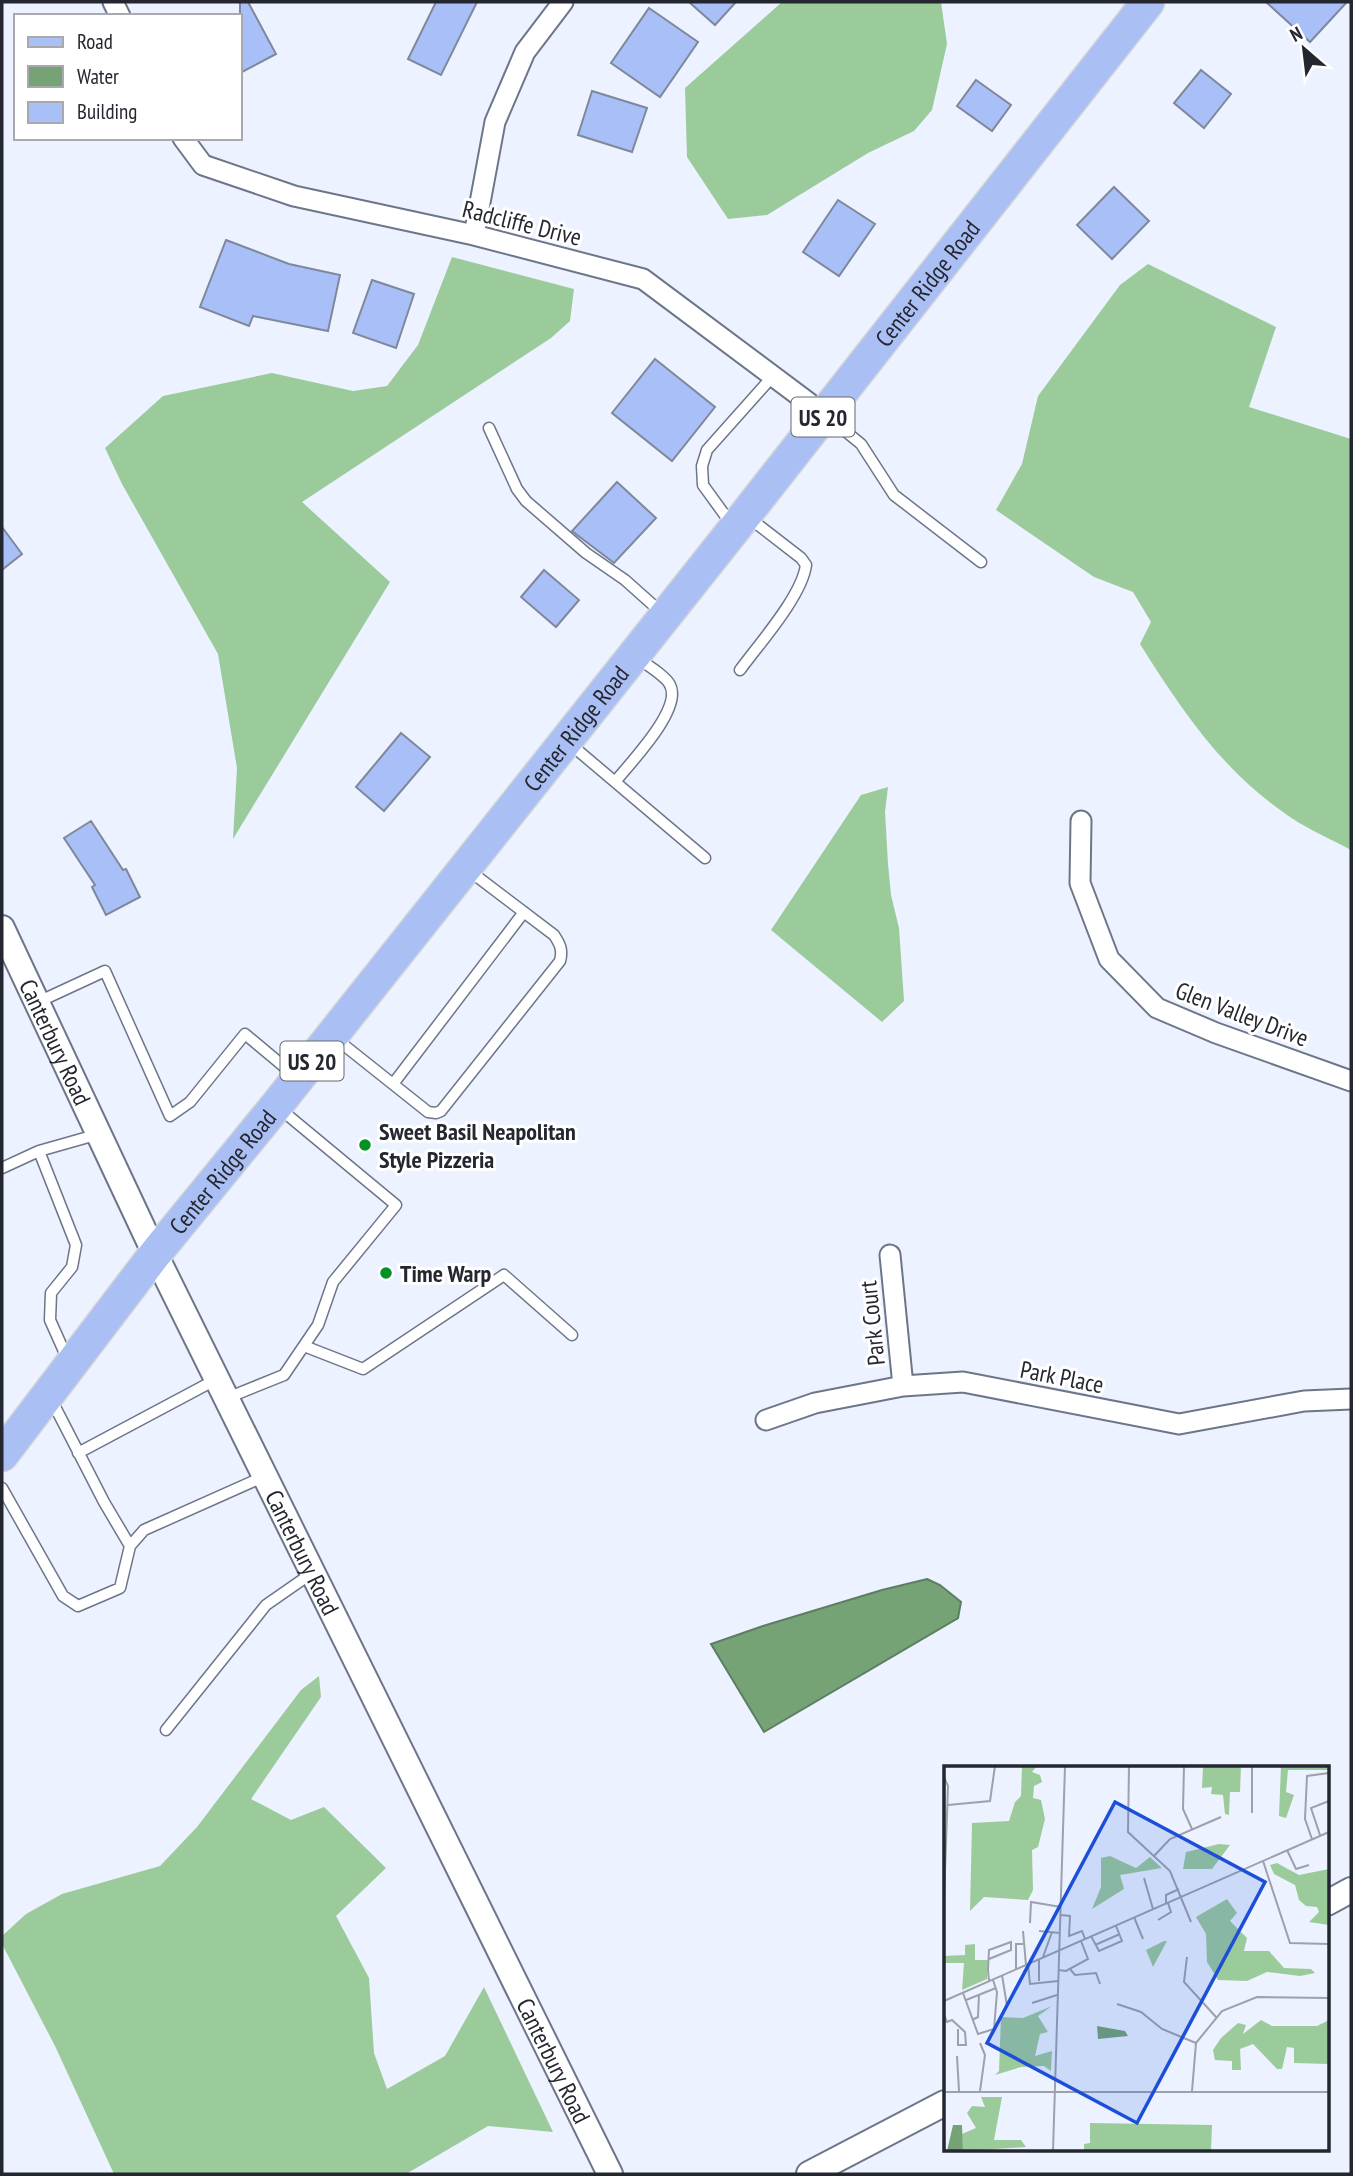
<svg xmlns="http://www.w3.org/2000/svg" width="1353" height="2176" font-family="'PT Sans Narrow',sans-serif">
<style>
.forest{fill:#9ccb9b}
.water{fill:#75a375;stroke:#5d7e60;stroke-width:2}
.building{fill:#a8c0f7;stroke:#7f889b;stroke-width:2}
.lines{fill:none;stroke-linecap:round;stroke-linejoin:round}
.service-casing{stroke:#6d7689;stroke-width:13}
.minor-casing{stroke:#6d7689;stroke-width:23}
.tertiary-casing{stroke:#6d7689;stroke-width:28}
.primary-casing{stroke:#d3d4d5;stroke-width:35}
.service{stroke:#fff;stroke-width:10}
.minor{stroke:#fff;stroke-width:19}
.tertiary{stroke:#fff;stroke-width:24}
.primary{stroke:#aabff4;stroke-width:32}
.poi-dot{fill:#029123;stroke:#fff;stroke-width:2.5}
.labels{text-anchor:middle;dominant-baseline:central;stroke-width:6;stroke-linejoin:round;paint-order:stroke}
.shield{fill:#fff;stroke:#66686d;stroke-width:2}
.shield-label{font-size:23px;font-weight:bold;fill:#24272f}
.street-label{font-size:24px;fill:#24272f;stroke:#fff}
.poi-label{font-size:24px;font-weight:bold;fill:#24272f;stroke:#fff;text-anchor:start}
.inset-road{fill:none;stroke:#9ca1ac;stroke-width:2}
.view{fill:#1d4ed8;fill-opacity:0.15;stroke:#1d4ed8;stroke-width:3.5}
.inset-edge{fill:none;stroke:#24272f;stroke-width:3.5}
</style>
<rect width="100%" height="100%" fill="#ecf2ff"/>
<path class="forest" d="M782,2H941L947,44L932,110L914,131L868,153L767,215L728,219L687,157L685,88Z
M452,257L574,289L570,321L551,338L302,502L390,582L233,839L237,768L218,654L122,484L105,448L163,396L272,373L353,391L387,386L418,345Z
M1148,264L1276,327L1249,407L1351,439V850C1331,839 1309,830 1290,817C1222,771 1183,712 1140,644L1151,622L1133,592L1094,577L996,510L1022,464L1038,396L1120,285Z
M888,787L885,812L888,864L891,895L899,928L904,1001L882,1022L771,930L861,795Z
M319,1676L321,1697L251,1799L291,1820L324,1807L386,1868L336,1916L369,1978L374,2053L387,2089L445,2056L484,1987L553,2132L488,2126L406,2174H114L55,2046L2,1944V1936L26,1914L62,1894L160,1866L197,1827L301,1690Z"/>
<path class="water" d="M927,1579L940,1585L961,1602L958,1618L764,1732L711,1644L763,1626L882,1590Z"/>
<path class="building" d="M240,2H248L276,54L240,73Z
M436,2H477L441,75L408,59Z
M689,2H736L715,25Z
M1266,2H1347L1310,42Z
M649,8L698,42L660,97L611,63Z
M1201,70L1231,94L1204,128L1174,103Z
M976,80L1011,105L992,131L957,106Z
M592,91L647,108L632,152L578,135Z
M1114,187L1149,221L1112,259L1077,225Z
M838,200L875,224L839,276L803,252Z
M226,240L289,264L340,275L328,331L253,316L249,326L200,307Z
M372,280L414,294L396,348L353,333Z
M655,359L715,407L672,461L612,413Z
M617,482L656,518L614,563L572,531Z
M2,527L22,554L2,570Z
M544,570L579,600L556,627L521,597Z
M401,733L430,757L384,811L356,787Z
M91,821L123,870L126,869L140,897L106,915L92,887L95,885L64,838Z"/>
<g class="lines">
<defs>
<path id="service" d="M828,417L861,444L894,495L981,562
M489,428L517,489L526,501L586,553L625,580L662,613
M732,525L703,485L702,466L707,450L773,376
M740,670C759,644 802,596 806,565L801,558L748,517
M569,743L705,858
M615,782C630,763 683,709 670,685C666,676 644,663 636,657
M38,1002L105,971L170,1116L190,1102L245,1034L294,1075
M335,1038L428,1112L436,1113L441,1111L560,961C563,950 560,944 554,935L467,869
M393,1084L524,912
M39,1151L76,1245L72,1267L51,1293L50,1320L67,1358
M2,1168L39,1151L99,1134
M304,1346L363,1369L504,1275L572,1335
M227,1398L284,1375L318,1325L333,1282L396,1205L279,1108
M51,1399L104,1502L130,1546
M78,1453L217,1379
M2,1488L63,1596L78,1606L120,1588L130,1546L144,1530L265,1476
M166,1730L266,1605L312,1573"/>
<path id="minor" d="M113,2L120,16
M183,138L203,165L294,196L474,235L643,279L825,415
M474,235L495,122L525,52L563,2
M1081,821L1080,883L1109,959L1157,1008L1216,1033L1351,1081
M890,1255L903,1386
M766,1420L815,1403L903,1386L963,1382L1179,1424L1304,1401L1351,1399"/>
<g id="tertiary">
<path id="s1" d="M2,928L155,1254L610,2174"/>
<path d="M1327,1903L1351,1890"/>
<path d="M809,2174L945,2103"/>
</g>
<g id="primary">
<path id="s2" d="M2,1455L155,1254L276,1106L735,528L1148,2"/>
</g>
</defs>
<use href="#service" class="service-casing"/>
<use href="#minor" class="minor-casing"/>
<use href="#tertiary" class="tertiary-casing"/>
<use href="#primary" class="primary-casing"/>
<use href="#service" class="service"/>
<use href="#minor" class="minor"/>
<use href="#tertiary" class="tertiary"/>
<use href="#primary" class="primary"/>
</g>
<g class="poi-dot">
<circle cx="365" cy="1145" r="7"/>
<circle cx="386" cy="1273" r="7"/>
</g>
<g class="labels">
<g class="shield">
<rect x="791.5" y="397.5" width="63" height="39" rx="5"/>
<rect x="280.5" y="1041.5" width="63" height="39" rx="5"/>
</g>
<g class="shield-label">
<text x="823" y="417">US 20</text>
<text x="312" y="1061">US 20</text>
</g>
<g class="street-label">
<text transform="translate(522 223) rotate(14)">Radcliffe Drive</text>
<text stroke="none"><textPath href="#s2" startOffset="1493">Center Ridge Road</textPath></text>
<text stroke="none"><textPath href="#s2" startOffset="926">Center Ridge Road</textPath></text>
<text transform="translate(1242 1014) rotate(21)">Glen Valley Drive</text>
<text stroke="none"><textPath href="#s1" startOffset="126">Canterbury Road</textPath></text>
<text stroke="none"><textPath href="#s2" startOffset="359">Center Ridge Road</textPath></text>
<text transform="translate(872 1323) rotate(-96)">Park Court</text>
<text transform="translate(1062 1377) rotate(11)">Park Place</text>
<text stroke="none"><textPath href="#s1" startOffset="693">Canterbury Road</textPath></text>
<text stroke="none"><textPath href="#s1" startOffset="1260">Canterbury Road</textPath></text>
</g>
<g class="poi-label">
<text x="379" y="1131">Sweet Basil Neapolitan<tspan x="379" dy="28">Style Pizzeria</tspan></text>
<text x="400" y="1273">Time Warp</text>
</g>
</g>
<g transform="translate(944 1766)">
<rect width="385" height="385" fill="#ecf2ff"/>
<path d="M78,0H93L88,6L96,9L98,16L90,20L89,32L97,34L101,53L94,81L88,84L89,124L84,134L40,131L26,145L28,57L65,55L71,36L77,30ZM259,0H297L296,26H286L285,49L281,48L279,29L267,28L268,21L258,22ZM337,0H385V4H344L342,26L350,29L342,52L335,50ZM275,78L286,79L268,103H239L242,86ZM166,90L192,102L206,91L218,102L176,109L180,123L148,143L157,121V92ZM333,97L355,109L385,103V159L365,156L375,146L373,141L362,140L355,134L351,119L330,108L326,99ZM283,133L293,147L286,155L303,172L300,185H325L340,202L367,203L371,207L356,210L323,206L303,215L274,214L263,196L262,168L252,151ZM220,175H223L209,201L202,184ZM31,178V194H44L43,213L18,224L20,197H0V190L21,189V179ZM108,240L94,250L104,266L96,268L91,290L108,285L107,305L100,300L77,301L51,309L55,305L57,251L79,252ZM317,254L328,260H373L385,254V298L350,297V282L343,281L338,303H333L309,278L296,283L297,304H288V295L271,294L269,284L277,272L294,257L302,259L299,268ZM37,331H58L50,374H77L82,381L19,385L18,368L32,362L23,347L28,340L41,341ZM146,357L268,359L267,385H140V378L146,377Z" fill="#9ccb9b"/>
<path d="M153,260L181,265L184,270L154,273ZM9,359H18L19,385H3Z" fill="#75a375"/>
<path class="inset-road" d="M185,0L184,66L226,105L247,156M240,0L239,43L248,63M0,11L4,20L0,134M4,39L46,35L51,0M308,47V0M376,69L367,42L385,35M368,73L361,53L363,10L385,7M343,84L352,103L365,99M210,90L226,73L277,51M319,95L346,177L385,178M200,112L209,143M222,138V129L235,123M117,149L126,150L125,170L138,165L141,173M190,151L199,173M214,154L227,146L224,137M86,157L87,136L117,141M79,165L82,199M95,165L116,167M147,170L155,185L178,175L172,160M151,179L176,168M99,191L108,166M243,191L240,216L272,251M45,193L67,184V176L45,184L44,204L45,215M95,193V215M84,198L86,218L114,215M72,203V178H79M126,203L131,209L152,207L156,218M114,204L122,205L144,193L137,175M58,209L63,240M19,227L34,268L50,263L53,226L49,214M22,234L52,222M0,235L385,66M88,237L113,229M173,238L197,246L218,263L252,277M0,249L3,256L8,254L21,266L22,279H14V263M28,254L34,251L35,228M36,277L41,289L36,325M13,290L15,325M248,325L252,277L278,245L313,231L385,232M0,326H385M109,385L121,0"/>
<path class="view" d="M171,36L321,116L193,357L43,277Z"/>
<rect width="385" height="385" class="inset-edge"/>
</g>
<rect width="1353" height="2176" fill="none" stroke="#24272f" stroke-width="7"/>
<rect x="14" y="14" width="228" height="126" fill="#ffffff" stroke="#a7a9ac" stroke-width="2"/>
<rect x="28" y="37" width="35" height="10" fill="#aabff4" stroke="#a7a9ac" stroke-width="2"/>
<text x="77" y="49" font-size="21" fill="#24272f">Road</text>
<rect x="28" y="66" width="35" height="21" fill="#75a375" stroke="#a7a9ac" stroke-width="2"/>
<text x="77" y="84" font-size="21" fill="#24272f">Water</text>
<rect x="28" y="102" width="35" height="21" fill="#a8c0f7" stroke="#a7a9ac" stroke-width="2"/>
<text x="77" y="119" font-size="21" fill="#24272f">Building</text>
<g transform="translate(1304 49) rotate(332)" stroke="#ffffff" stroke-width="5" paint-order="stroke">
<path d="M0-5L12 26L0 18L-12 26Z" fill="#24272f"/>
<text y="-10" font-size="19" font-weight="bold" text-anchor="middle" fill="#24272f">N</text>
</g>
</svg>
